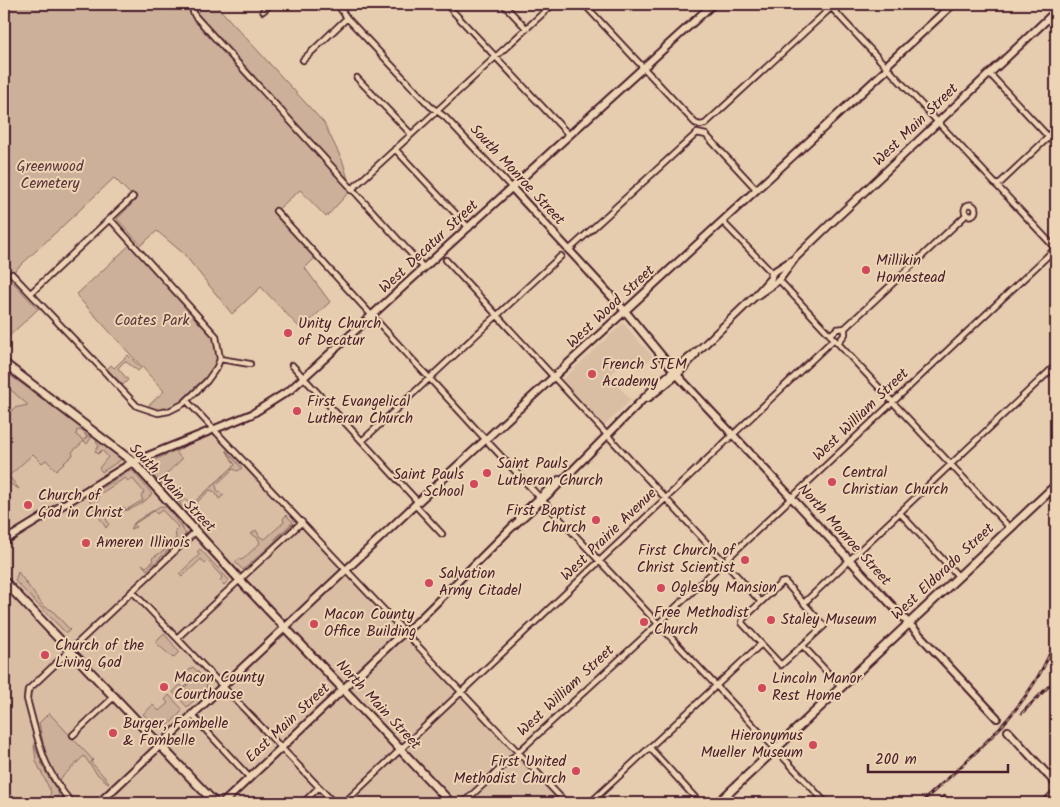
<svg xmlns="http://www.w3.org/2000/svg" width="1060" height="807" font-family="Kalam,sans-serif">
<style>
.built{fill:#d9bea4}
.green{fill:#ccb099;stroke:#8b6862}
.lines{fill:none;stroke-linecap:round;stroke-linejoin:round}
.street-tunnel{stroke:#c7aa95;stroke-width:4.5;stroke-dasharray:4.5 2;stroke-linecap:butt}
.street-casing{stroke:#4a1f2b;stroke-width:8}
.secondary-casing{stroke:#4a1f2b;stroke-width:10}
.primary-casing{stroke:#4a1f2b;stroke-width:11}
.street{stroke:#ecd4b4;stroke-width:4.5}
.secondary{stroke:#ecd4b4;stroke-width:6}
.primary{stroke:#ecd4b4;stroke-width:7}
.rail-casing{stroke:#4a1f2b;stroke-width:3}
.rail{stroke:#ecd4b4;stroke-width:1;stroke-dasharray:4;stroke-linecap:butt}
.poi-dot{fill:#d1495b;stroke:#ecd4b4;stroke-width:2}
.labels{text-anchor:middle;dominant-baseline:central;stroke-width:4;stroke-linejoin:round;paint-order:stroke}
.street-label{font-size:15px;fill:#4a1f2b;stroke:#ecd4b4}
.park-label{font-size:15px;fill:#5e353c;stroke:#ecd4b4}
.poi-label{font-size:15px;fill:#4a1f2b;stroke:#ecd4b4;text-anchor:start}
</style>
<rect width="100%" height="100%" fill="#e6cdaf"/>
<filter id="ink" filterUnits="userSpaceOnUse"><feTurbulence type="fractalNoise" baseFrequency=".02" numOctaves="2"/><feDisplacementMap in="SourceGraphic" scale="10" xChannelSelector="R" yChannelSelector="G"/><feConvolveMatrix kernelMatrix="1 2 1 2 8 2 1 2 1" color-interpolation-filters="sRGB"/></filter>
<g filter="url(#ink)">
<path class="built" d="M623,323L653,357L640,369L629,358L609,376L631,400L604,426L562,380Z
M4,365L132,464L213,431L563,803H4Z"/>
<path class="green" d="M4,4H215L324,123L343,162L351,190L326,217L300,190L276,211L315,258L305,268L330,302L301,329L261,287L232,314L184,254L157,231L141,245L117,219L136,200L114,178L8,277L38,309L4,341Z
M132,243L212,330L220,359C207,388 178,416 144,410L164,391L76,295Z
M128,355L141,368L138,371L125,361L118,368L128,380L123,385L107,369L111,365L114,368Z
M4,371L88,432L77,430L76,435L83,440L87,437L84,433L91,438L87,444L84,441L72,452L73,455L56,470L46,460L42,463L33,454L9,476L19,489L9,483L4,482V420L14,408L28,405L4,384Z
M98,440L122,459L102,472L99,468L108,457L102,450L98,454L95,451L99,446L96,442Z
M183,447L176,452L182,459L163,477L166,480L161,484L148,470L146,464Z
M226,450L242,468L238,471L233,469L216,485L217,490L224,495L219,499L215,492L210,490L193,506L194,510L190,514L179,503L184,498L191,505L235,465Z
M130,471H133L152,494C146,502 131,511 121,511L119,510L124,507L126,510L143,500L141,496L144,492L132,478L128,481L125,478L98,495L99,498L97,503L109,524L106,528L87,497Z
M160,506L167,507L186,534L147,570L142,564L146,567L153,562L152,558L168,548L176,538L175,530L178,527L162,510L157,514L154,511L134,524L136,527L130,529L135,522Z
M286,515L293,522L274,540L294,523L293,525L243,570L235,562L239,559L242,560L260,543L258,538L251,534L256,530L260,537L265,539L284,522L283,519Z
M200,549L229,580L224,585L220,581L222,577L208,561L205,564L201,559L182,577L179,574L200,554L197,552Z
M18,572L44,607L52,610L70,630L66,633L15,581Z
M164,633L179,652L173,658L155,642Z
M193,667L207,681L206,690L187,707L173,692L180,685L184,688L192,680L186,673Z
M169,695L183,710L167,727L162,724L155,726L143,714L153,705L159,711L168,703L165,700Z
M49,713L93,760L91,762L109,782L108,783L97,774L84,756L58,781L46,758L39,723Z
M34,745L45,771L59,794L53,803L48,802L51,792L36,761Z"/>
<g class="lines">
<path class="street-tunnel" d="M997,718L1008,731"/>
<defs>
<path id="street" d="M196,4L193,12L195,16L424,268
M337,4L347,18L430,106L445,117L512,188
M446,4L569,135
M503,4L526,28
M584,4L695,123L700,125L705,124L835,4
M828,4L1056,249
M263,11L271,4
M303,60L347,18
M989,73L1056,145
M357,78L411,134
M395,149L469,228
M997,186L1056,130
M351,190L553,4
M964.5 210a5.5 5.5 0 1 1 11 0a5.5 5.5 0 1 1-11 0Z
M276,211L486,440L826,803
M722,221L772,273
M569,250L697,133L706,135L757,190
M446,260L761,602
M12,274L137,406L158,413L169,411L183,404L207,381L217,367L220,359L216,336L110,219
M779,280L1010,528
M31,293L133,197
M830,335L837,329L845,328L967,214
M838,343L845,334V328
M220,359L250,364
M292,365L418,502
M187,401L566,803
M362,441L561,256
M415,505L442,534
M900,513L958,576
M785,582L824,626L781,665L742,623L743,619L781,583Z
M132,591L334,803
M805,602L1056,365
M177,638L302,522
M804,647L841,687
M191,714L249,777
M73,735L115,696
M650,748L700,803
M944,799L948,803
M72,803C43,771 38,740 27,699L28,690L196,531
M303,803L319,787
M344,803L834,339
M463,803L659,623L1056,248
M590,803L760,645
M1044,803L1056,791"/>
<path id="secondary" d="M512,188L625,311L679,377L997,718
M756,295L771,278L772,273L794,259
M648,398L677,375L696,354
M519,517L559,480
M4,541L133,462L252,414L290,390L713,4
M394,641L419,620L511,528L554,489L658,384L701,348L753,298L779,280L795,258L829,225L1056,11
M1008,731L1056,784
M99,803L418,502L885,71L889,63L953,4
M223,803L396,639"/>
<path id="primary" d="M4,363L133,462L239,579L451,803
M4,581L215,803
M718,803L1056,485"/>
</defs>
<use href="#street" class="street-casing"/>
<use href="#secondary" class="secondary-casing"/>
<use href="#primary" class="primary-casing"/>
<use href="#street" class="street"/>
<use href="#secondary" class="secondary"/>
<use href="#primary" class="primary"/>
<defs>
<path id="rail" d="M1022,713L1056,679
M921,803C974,754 1031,709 1056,638"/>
</defs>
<use href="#rail" class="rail-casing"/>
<use href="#rail" class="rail"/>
</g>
</g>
<g class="poi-dot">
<circle cx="866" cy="270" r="5"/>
<circle cx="288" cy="333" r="5"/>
<circle cx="592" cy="374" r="5"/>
<circle cx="297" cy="411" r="5"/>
<circle cx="487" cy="473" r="5"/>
<circle cx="832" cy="482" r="5"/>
<circle cx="474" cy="484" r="5"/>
<circle cx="28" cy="505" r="5"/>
<circle cx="596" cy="520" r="5"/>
<circle cx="86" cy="543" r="5"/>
<circle cx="745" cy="560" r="5"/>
<circle cx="429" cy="583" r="5"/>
<circle cx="661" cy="588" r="5"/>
<circle cx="771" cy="620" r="5"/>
<circle cx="644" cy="622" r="5"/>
<circle cx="314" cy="624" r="5"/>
<circle cx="45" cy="655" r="5"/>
<circle cx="164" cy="687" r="5"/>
<circle cx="762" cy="688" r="5"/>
<circle cx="113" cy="733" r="5"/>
<circle cx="813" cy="745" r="5"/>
<circle cx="576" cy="771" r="5"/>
</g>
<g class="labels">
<g class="street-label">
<text transform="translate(916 125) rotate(-44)">West Main Street</text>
<text transform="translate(517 175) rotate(47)">South Monroe Street</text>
<text transform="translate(429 247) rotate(-43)">West Decatur Street</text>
<text transform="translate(611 307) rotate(-43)">West Wood Street</text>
<text transform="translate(861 415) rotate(-44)">West William Street</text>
<text transform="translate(172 488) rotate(46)">South Main Street</text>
<text transform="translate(609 535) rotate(-44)">West Prairie Avenue</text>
<text transform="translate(844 535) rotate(48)">North Monroe Street</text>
<text transform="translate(943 572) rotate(-43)">West Eldorado Street</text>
<text transform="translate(566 691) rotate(-43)">West William Street</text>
<text transform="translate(378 705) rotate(47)">North Main Street</text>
<text transform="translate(288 723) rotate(-43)">East Main Street</text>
</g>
<g class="park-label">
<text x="50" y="167">Greenwood<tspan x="50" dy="17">Cemetery</tspan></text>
<text x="152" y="321">Coates Park</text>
</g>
<g class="poi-label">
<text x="876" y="261">Millikin<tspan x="876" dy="17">Homestead</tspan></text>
<text x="298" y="324">Unity Church<tspan x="298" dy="17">of Decatur</tspan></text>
<text x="602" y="365">French STEM<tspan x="602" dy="17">Academy</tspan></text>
<text x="307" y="402">First Evangelical<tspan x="307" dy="17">Lutheran Church</tspan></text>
<text x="497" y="464">Saint Pauls<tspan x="497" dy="17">Lutheran Church</tspan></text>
<text x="842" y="473">Central<tspan x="842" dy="17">Christian Church</tspan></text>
<text x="464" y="475" text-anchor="end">Saint Pauls<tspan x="464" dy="17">School</tspan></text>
<text x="38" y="496">Church of<tspan x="38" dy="17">God in Christ</tspan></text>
<text x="586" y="511" text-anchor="end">First Baptist<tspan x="586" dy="17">Church</tspan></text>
<text x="96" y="543">Ameren Illinois</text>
<text x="735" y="551" text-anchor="end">First Church of<tspan x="735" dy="17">Christ Scientist</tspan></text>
<text x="439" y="574">Salvation<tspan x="439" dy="17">Army Citadel</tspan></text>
<text x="671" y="588">Oglesby Mansion</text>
<text x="654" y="613">Free Methodist<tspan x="654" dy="17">Church</tspan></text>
<text x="324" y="615">Macon County<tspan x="324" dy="17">Office Building</tspan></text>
<text x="781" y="620">Staley Museum</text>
<text x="55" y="646">Church of the<tspan x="55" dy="17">Living God</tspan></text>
<text x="174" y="678">Macon County<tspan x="174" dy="17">Courthouse</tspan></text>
<text x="772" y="679">Lincoln Manor<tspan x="772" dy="17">Rest Home</tspan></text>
<text x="123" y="724">Burger, Fombelle<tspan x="123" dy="17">&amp; Fombelle</tspan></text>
<text x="803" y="736" text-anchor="end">Hieronymus<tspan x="803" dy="17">Mueller Museum</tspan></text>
<text x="566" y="762" text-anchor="end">First United<tspan x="566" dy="17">Methodist Church</tspan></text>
</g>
</g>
<rect width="1060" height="807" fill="none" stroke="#ecd4b4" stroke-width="20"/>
<rect x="10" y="10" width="1040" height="787" fill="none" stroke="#4a1f2b" stroke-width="2" filter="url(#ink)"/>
<path d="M868 764v8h140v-8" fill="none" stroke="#4a1f2b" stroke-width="2.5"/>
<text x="875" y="764" font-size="15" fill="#4a1f2b" stroke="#ecd4b4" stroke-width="4" paint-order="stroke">200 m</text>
</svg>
